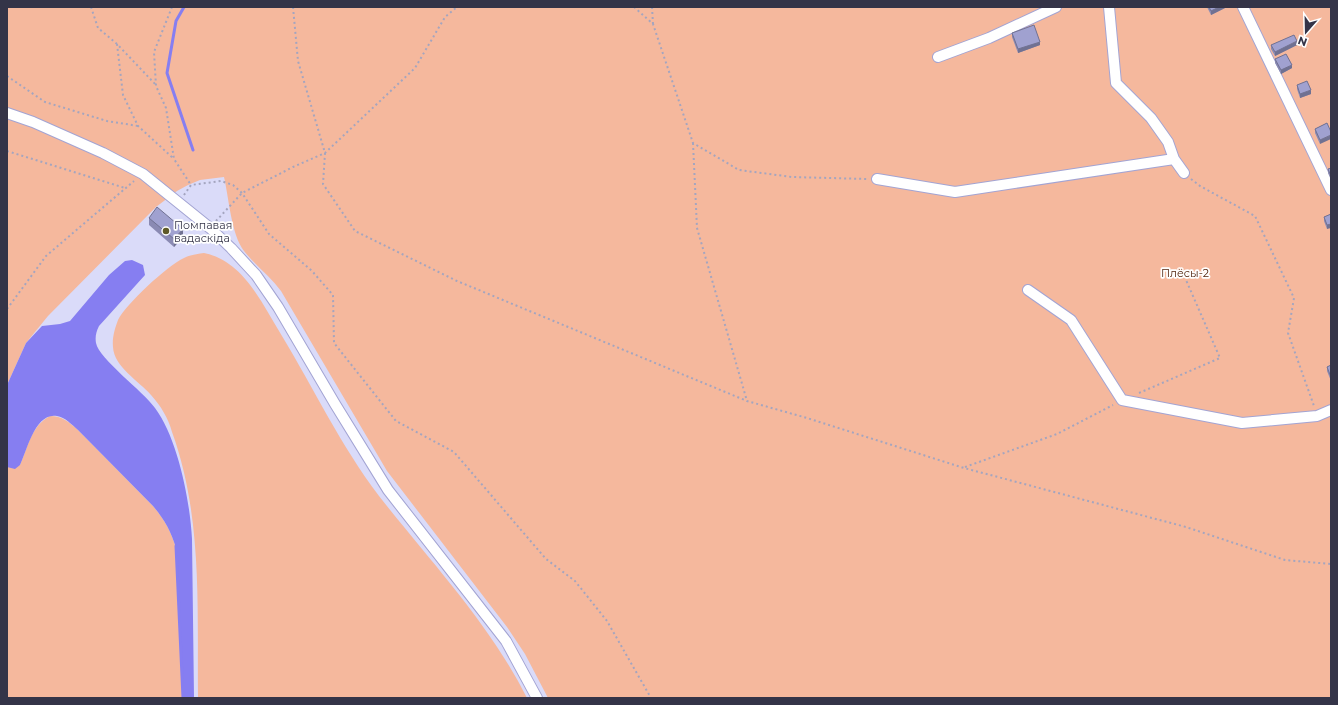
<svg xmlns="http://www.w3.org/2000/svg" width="1338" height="705" font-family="Montserrat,sans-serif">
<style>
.green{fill:#f5b89d}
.water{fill:#867ef1}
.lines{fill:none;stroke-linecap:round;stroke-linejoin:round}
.stream{stroke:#867ef1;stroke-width:3}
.minor-casing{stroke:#a3a4d3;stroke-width:12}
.path{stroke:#a4a5bf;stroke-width:2;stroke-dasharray:2 3;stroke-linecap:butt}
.minor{stroke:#fff;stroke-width:10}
.wall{fill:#8a8ab3}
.shaded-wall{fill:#707192}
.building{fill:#a0a1d0;stroke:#707192}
.poi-dot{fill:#5e5926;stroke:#fff;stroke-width:1.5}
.labels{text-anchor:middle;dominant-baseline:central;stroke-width:3.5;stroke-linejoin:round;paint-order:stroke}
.poi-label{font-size:11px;fill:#343448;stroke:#fff;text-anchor:start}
.park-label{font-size:11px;fill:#4e1f08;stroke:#fff}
</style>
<rect width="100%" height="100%" fill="#dadbf9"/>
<path class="green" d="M7,7H1331V698H548L525,654L507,627L387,471L281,291C270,276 255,265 244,251C231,234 229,198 224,177L200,180L188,185L177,191L156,207L48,316L26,343L7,385Z
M204,253C244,261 262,304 282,336C314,389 341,446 379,496C430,561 490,624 527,698H198C197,609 203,517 172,432C168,418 161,406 151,395C139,381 114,367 113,347C112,338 115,328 118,320C126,304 167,266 184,258C190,255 197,254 204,253Z
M50,416C62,416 69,422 78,430L153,506C164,519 171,531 176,548L183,698H7V467L20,465C28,447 31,426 50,416Z"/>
<path class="water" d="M132,260L143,265L145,275L99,326C96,332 95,337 96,343C99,359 143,391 155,408C178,439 190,501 192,539L194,698H183L176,548C171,531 164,519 153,506L78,430C72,425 65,417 57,416C35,412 27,451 20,465L15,469L7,467V385L26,343L42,326L60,324L70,321L109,275L125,261Z"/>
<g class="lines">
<path class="stream" d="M184,7L176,21L167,73L193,150
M176,546L183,698"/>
<defs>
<path id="minor" d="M1109,7L1116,83L1151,118L1168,142L1174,159L1184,173
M1243,7L1331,190
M938,57L989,38L1056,7
M7,113L33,122L103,153L143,174L210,228L231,248L256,275L278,307L335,404L388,490L506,641L537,698
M877,179L955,192L1174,159
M1028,290L1071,320L1122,400L1242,423L1317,416L1331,410"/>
</defs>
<use href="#minor" class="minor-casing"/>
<path class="path" d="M91,7L98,28L117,44L156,85
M172,7L154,52L156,86L166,108L174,159L191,185
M293,7L298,61L325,153L323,184L355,231L457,281L747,401L807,418L964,468L1186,527L1285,560L1331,564
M634,7L653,24L693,143L739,170L792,177L867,179
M652,7L653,24
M117,44L123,95L138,126L174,159
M7,76L45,102L107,121L138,126
M693,143L697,228L747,401
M7,151L125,188
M1191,179L1200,186L1255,216L1294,298L1288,333L1314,406
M184,195L191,185L221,181L233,185L242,193L269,234L312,271L333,295L334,343L396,421L454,452L546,559L575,581L607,621L651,698
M216,221L242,193L293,167L325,153L415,68L445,17L457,7
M7,309L46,256L134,181
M1139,393L1220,358L1186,280
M965,467L1057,434L1113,405"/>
<use href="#minor" class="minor"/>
</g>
<path class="wall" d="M1207,7H1227L1211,15Z
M1012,33L1040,45L1018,53L1012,37Z
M1271,45H1297L1275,56L1271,49Z
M1275,59L1292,68L1281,74L1275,63Z
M1297,85L1311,94L1300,98L1297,89Z
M1327,123L1320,144L1315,133V129Z
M1331,168V180L1328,173V169Z
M1331,214L1327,229L1324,221V217Z
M149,218L183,237L174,247L149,225Z
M1331,365V381L1327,371V367Z"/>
<path class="shaded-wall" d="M1219,7H1227L1211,15V11Z
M1297,41V45L1275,56V52Z
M1040,42V45L1018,53V49Z
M1292,65V68L1281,74V70Z
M1311,90V94L1300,98V94Z
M1331,135V139L1320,144V140Z
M1331,224V228L1327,229V225Z
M183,229V237L174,247V239Z"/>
<path class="building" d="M1209,7H1219L1211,11Z
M1034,25L1040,42L1018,49L1012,33Z
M1294,35L1297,41L1275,52L1271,45Z
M1286,54L1292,65L1281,70L1275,59Z
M1307,81L1311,90L1300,94L1297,85Z
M1327,123L1331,132V135L1320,140L1315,129Z
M1331,168V176L1328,169Z
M157,207L183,229L174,239L149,218Z
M1331,214V224L1327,225L1324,217Z
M1331,365V377L1327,367Z"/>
<circle class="poi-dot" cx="166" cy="231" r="4"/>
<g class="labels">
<g class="poi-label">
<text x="174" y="225">Помпавая<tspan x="174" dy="13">вадаскіда</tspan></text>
</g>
<g class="park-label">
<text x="1185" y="273">Плёсы-2</text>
</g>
</g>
<rect width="1338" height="705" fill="none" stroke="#343448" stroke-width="16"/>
<g transform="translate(1306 32) rotate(200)" stroke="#ffffff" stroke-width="3" paint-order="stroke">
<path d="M0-3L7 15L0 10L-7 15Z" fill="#343448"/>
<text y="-6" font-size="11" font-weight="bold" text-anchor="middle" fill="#343448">N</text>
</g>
</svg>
